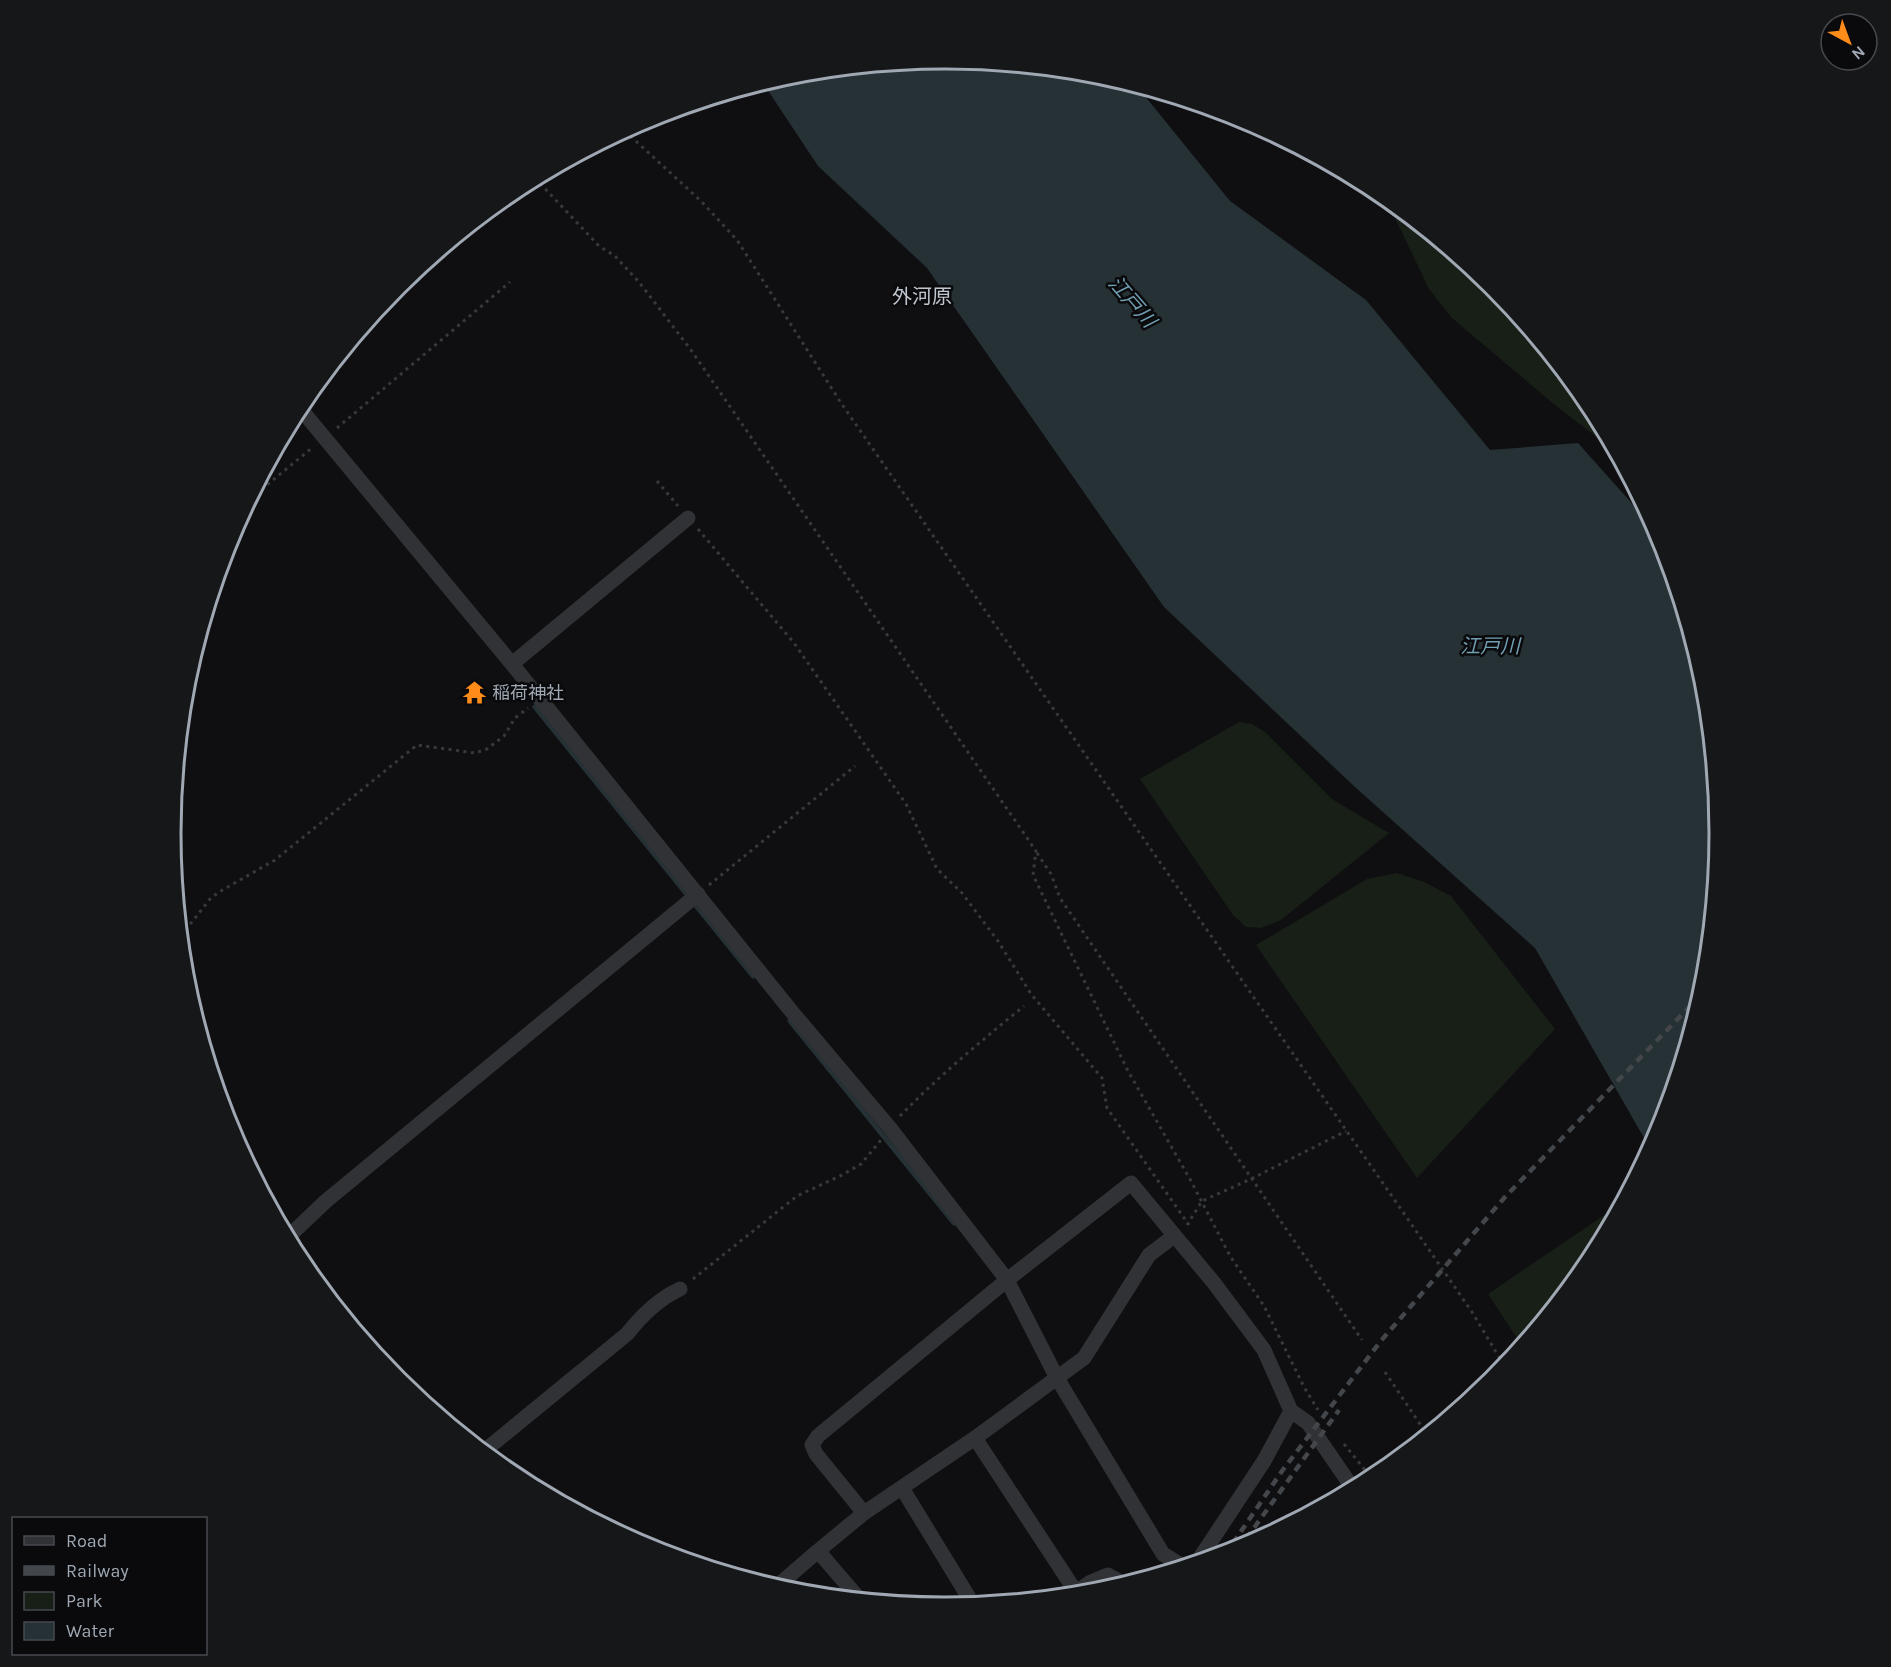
<svg xmlns="http://www.w3.org/2000/svg" width="1891" height="1667" font-family="Karla,'Noto Sans JP',sans-serif">
<style>
.green{fill:#171f17}
.water{fill:#253135}
.lines{fill:none;stroke-linecap:round;stroke-linejoin:round}
.stream{stroke:#253135;stroke-width:5}
.path{stroke:#36393d;stroke-width:3;stroke-dasharray:3 4.5;stroke-linecap:butt}
.minor{stroke:#303236;stroke-width:15}
.rail{stroke:#43464b;stroke-width:4.5;stroke-dasharray:8 6;stroke-linecap:butt}
.labels{text-anchor:middle;dominant-baseline:central;stroke-width:5;stroke-linejoin:round;paint-order:stroke}
.poi-label{font-size:18px;fill:#9fa8b3;stroke:#0a0a0c;text-anchor:start}
.neighbourhood-label{font-size:20px;fill:#c0c6cf;stroke:#0a0a0c}
.water-label{font-size:20px;font-style:italic;fill:#719fb3;stroke:#0a0a0c}
.rim{fill:none;stroke:#9fa8b3;stroke-width:3}
</style>
<rect width="100%" height="100%" fill="#0f0f11"/>
<path class="green" d="M1384,195L1494,286L1590,403L1615,451L1556,406L1452,318L1429,289Z
M1239,722L1252,724L1265,732L1332,799L1389,833L1281,920L1261,928L1246,927L1233,915L1140,779Z
M1397,873L1424,882L1451,896L1555,1029L1417,1178L1256,945L1367,879Z
M1622,1203L1590,1264L1522,1346L1488,1294Z"/>
<path class="water" d="M946,59L1097,73L1136,85L1230,201L1366,300L1490,450L1578,443L1662,537L1706,683L1720,834L1706,985L1661,1130L1651,1150L1535,948L1355,787L1164,607L927,268L818,166L763,83L795,73Z"/>
<g class="lines">
<path class="stream" d="M535,707L753,976
M790,1021L954,1223"/>
<path class="path" d="M625,131L702,202L737,240L841,403L1405,1215L1472,1312L1505,1367
M535,178L599,246L615,256L639,282L691,350L1036,851L1033,875L1128,1071L1191,1181L1230,1256L1264,1306L1304,1387L1318,1410
M337,428L510,282
M657,481L678,506
M250,499L313,447
M698,529L794,643L906,804L937,869L962,893L998,941L1031,994L1102,1078L1107,1108L1189,1225
M1037,853L1051,874L1060,898L1362,1340
M709,885L855,766
M181,936L210,899L219,892L275,860L417,745L475,753L487,749L504,736L515,718L528,708
M900,1116C939,1076 981,1041 1024,1006
M1187,1225L1202,1201L1251,1179L1346,1131
M693,1279L797,1196L842,1175L861,1164L881,1140
M1385,1372L1428,1436
M1344,1444L1373,1480"/>
<path class="minor" d="M299,407L512,664L792,1012L890,1128L1007,1280L1057,1378L1163,1554L1184,1567
M512,664L688,518
M287,1238L326,1201L698,894
M975,1438L1076,1592
M483,1452L627,1334C642,1315 658,1299 680,1289
M902,1488L974,1606
M864,1513L816,1454L812,1445L818,1436L1007,1280L1131,1183L1214,1283L1264,1350L1291,1411L1308,1423L1354,1490
M818,1551L864,1513L975,1438L1084,1358L1149,1255L1174,1236
M1196,1564L1264,1461L1291,1411
M775,1588L818,1551L860,1600
M1071,1596L1089,1583L1108,1575L1119,1581L1122,1586"/>
<path class="rail" d="M1246,1539L1339,1410
M1225,1555L1282,1471L1380,1342L1505,1197L1703,993"/>
</g>
<defs>
<symbol id="temple-bare" viewBox="-9 -9 18 18"><path d="M0-6L5-2H3V0L6.5 2.5H4V6H1.5V3h-3V6H-4V2.5H-6.5L-3 0V-2H-5Z" fill="#ff8b19" stroke="#0a0a0c" stroke-width="2.5" paint-order="stroke"/></symbol>
</defs>
<g fill-rule="evenodd">
<use href="#temple-bare" x="458" y="676" width="33" height="33"/>
</g>
<g class="labels">
<g class="poi-label">
<text x="492" y="693">稲荷神社</text>
</g>
<g class="neighbourhood-label">
<text x="922" y="296">外河原</text>
</g>
<g class="water-label">
<text transform="translate(1132 302) rotate(49)">江戸川</text>
<text x="1490" y="646">江戸川</text>
</g>
</g>
<path d="M0 0H1891V1667H0ZM181 833a764 764 0 1 1 1528 0a764 764 0 1 1-1528 0Z" fill="#161719" fill-rule="evenodd"/>
<path class="rim" d="M181 833a764 764 0 1 1 1528 0a764 764 0 1 1-1528 0Z"/>
<rect x="12" y="1517" width="195" height="138" fill="#0a0a0c" stroke="#46494f" stroke-width="1.5"/>
<rect x="24" y="1536" width="30" height="9" fill="#303236" stroke="#46494f" stroke-width="1.5"/>
<text x="66" y="1547" font-size="18" fill="#9fa8b3">Road</text>
<rect x="24" y="1566" width="30" height="9" fill="#43464b" stroke="#46494f" stroke-width="1.5"/>
<text x="66" y="1577" font-size="18" fill="#9fa8b3">Railway</text>
<rect x="24" y="1592" width="30" height="18" fill="#171f17" stroke="#46494f" stroke-width="1.5"/>
<text x="66" y="1607" font-size="18" fill="#9fa8b3">Park</text>
<rect x="24" y="1622" width="30" height="18" fill="#253135" stroke="#46494f" stroke-width="1.5"/>
<text x="66" y="1637" font-size="18" fill="#9fa8b3">Water</text>
<g transform="translate(1849 42) rotate(139)"><circle r="28" fill="#0a0a0c" stroke="#46494f" stroke-width="1.5"/>
<path d="M0-4.5L10 22L0 15L-10 22Z" fill="#ff8b19"/>
<text y="-9" font-size="16" font-weight="bold" text-anchor="middle" fill="#9fa8b3">N</text>
</g>
</svg>
